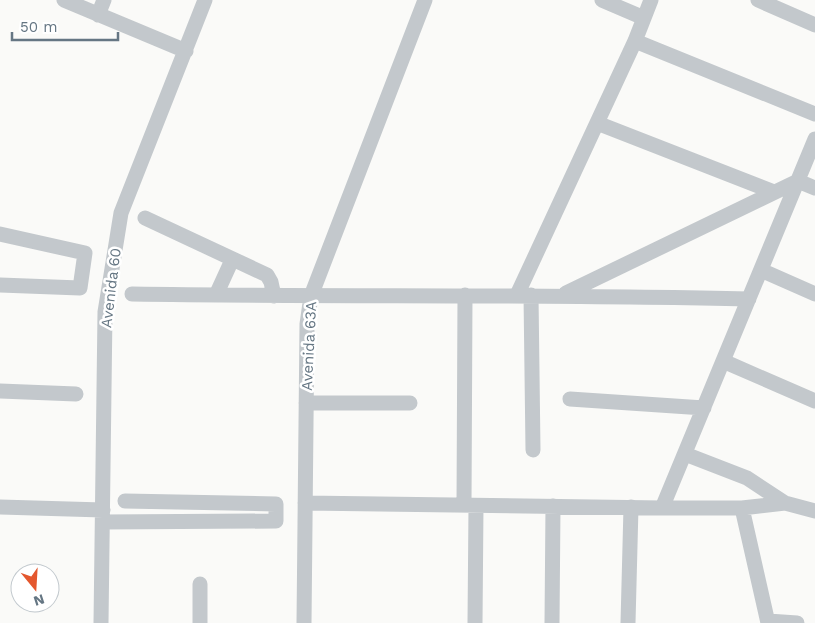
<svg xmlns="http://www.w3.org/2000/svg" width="815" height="623" font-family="'Work Sans',sans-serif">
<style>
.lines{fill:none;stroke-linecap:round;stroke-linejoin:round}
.minor{stroke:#c3c8cc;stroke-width:15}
.labels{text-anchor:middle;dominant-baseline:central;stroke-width:5;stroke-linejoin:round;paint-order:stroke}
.street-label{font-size:15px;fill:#657683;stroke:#fff}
</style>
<rect width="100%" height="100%" fill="#fafaf8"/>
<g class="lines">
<path class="minor" d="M64,0L186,51
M602,0L644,18
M758,0L815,25
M98,15L104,0
M635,41L815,114
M597,123L774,192
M145,218L267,275L271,282L274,296
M0,234L85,253L80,288L0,285
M761,270L815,294
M566,293L798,181L815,188
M132,294C338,297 543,294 749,299
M216,295L232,260
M517,295L635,41L651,0
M531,295L533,450
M723,361L815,401
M0,391L76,394
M570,399L704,408
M306,403H410
M685,454L747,478L785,503
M305,503L662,508H742L785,503L815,511
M464,505L465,295
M0,507L103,510
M662,508L815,139
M742,508L768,623
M103,522L276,521V504L125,501
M768,621L797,623
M101,623L105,312L121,213L205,0
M200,623V584
M304,623L307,324L311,296L425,0
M475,623L476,506
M552,623L553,506
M628,623L631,507"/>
</g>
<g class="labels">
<g class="street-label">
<text transform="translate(111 288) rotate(-83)">Avenida 60</text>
<text transform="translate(309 346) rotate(-87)">Avenida 63A</text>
</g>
</g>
<g transform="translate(35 588) rotate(162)"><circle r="24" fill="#ffffff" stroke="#c1c8cd"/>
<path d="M0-4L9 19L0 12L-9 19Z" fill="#e4572e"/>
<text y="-8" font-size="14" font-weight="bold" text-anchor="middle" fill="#657683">N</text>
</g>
<path d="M12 32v8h106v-8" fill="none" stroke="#657683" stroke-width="2.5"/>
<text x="20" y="32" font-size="15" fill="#657683" stroke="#ffffff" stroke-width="4" paint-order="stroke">50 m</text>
</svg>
